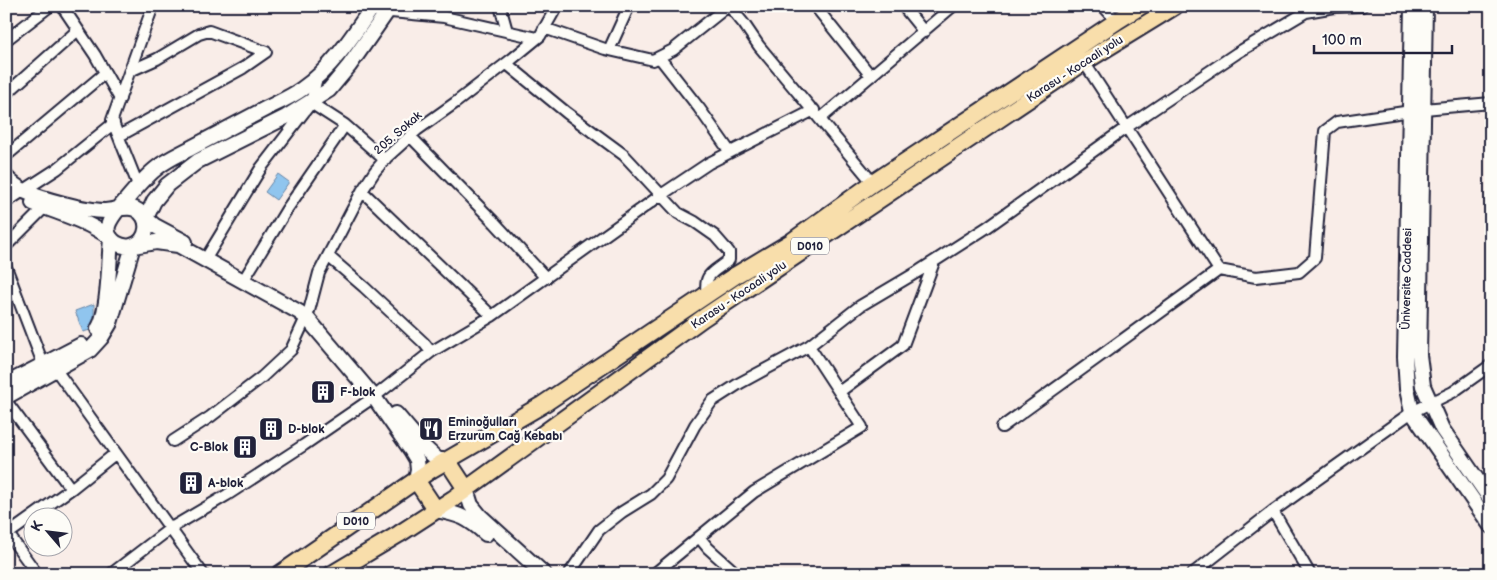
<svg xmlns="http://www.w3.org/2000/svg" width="1497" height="580" font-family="'Balsamiq Sans',sans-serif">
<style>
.water{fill:#90c5ee;stroke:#6484a6}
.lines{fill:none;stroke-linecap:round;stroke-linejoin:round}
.minor-casing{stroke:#22223b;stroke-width:14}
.secondary-casing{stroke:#22223b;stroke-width:18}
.trunk-casing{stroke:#22223b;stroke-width:20}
.minor{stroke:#fdfcf7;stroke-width:10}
.secondary{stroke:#fdfcf7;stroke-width:14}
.trunk{stroke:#f8deab;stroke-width:16}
.labels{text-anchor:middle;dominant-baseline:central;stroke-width:4.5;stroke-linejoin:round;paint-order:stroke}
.shield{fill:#fdfcf7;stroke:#646373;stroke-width:1}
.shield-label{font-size:11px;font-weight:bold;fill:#22223b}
.street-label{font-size:12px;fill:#22223b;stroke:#fdfcf7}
.poi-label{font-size:12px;font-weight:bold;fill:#22223b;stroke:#fdfcf7;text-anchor:start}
</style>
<rect width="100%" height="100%" fill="#f9ede8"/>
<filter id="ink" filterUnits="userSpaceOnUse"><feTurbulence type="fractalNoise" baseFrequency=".02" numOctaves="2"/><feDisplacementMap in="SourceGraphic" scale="10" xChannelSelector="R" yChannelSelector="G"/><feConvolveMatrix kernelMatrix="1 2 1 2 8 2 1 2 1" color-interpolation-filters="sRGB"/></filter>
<g filter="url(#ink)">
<path class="water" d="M278,174L289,182L276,200L265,192Z
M94,304V329L83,332L75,311Z"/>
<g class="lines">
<defs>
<path id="minor" d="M62,6L95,55L120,99
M358,6L370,10L444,17L537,38
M500,6L507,31
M729,6L744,24L759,46L873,183
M815,6L871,76
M903,6L924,32
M1103,6L1117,21
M544,28L605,49L653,60L673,50L728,6
M6,40L50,6
M609,50L629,6
M659,57L699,108L730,152
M507,64L567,113L624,155L678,213L695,222L715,236L729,252V260C713,273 703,273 707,295
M130,71L157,59L199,34L209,31L266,52
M6,94L78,30
M311,103L345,125L385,160
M1424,109L1491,103
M820,119L953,6
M119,136L243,68L266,52
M411,137L495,223L546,278
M6,156L105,73
M138,185L112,120L153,6
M362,191L492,316
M6,202L57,169L114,123
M6,246L45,207
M328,256L364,287L424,343L431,352
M205,260L261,168L311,103L317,77
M6,267L45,369
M1219,270L1256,277L1299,272L1315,258L1325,131L1337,122L1411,111
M243,281L287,209L345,125
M56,370L203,574
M839,392L903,345L934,262
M6,401L71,489
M1002,427L1219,270L1084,62
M173,441L210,417L262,377L291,350L309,311L319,273L362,191L375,171L387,157L417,130L455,103L512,59L540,36L557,6
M1273,511L1310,574
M6,531L37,574
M8,534L71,489L116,453
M699,537L754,492L862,427L809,346
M111,574L171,528L227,495L304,445L374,397L431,352L492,316L661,195L709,163L814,110
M569,574L599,530L622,512L651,494L666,479L695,425L712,401L740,383L809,346L860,306L919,271L986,228L1127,127L1237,53L1306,12L1335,7L1362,6
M654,574L699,537L708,548L737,574
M1192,574L1273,511L1412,412L1453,392L1491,365"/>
<path id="secondary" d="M1412,6L1405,357L1407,389L1412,412L1491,526
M1425,6L1419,355L1423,386L1442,429L1491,500
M6,177C11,183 17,187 24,191C41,199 86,211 105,211C114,211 126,205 135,209C152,217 149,242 131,246C126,247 121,246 116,243C100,232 110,219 119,208C132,194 143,178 158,167C168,159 180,154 191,148C216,135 240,122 265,109C277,103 291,97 302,89C332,68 352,37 373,6
M33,203C60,213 87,221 111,238C109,259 109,313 98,329
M142,215L155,226L185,242
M145,220L154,201L167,185L198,161L286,117L329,90L349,66L391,6
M6,384L81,345
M6,397L90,350L101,338L110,323L133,246L156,242L178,245L299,312L307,318L374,397L411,450L417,460L418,470L416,480
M396,414L425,448L438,460H447
M466,489L471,505L480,516L544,574
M436,510C460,514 468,518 486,534"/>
<path id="trunk" d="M447,460L466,489
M416,480L436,510
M280,574L432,469L542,405L736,275L791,242L873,183L1117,21L1141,6
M332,574L399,534L453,499L703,318L1084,62L1175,6"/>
</defs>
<use href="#minor" class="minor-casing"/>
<use href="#secondary" class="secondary-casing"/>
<use href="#trunk" class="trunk-casing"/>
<use href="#minor" class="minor"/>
<use href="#secondary" class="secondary"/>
<use href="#trunk" class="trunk"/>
</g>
</g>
<defs>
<symbol id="building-square" viewBox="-11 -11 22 22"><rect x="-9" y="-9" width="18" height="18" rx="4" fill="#22223b" stroke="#fdfcf7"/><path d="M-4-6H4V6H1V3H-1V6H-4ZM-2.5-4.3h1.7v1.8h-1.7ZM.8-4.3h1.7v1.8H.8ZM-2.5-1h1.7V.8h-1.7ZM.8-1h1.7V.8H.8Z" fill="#fff"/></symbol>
<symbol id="restaurant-square" viewBox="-11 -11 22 22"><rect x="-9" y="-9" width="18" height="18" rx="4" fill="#22223b" stroke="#fdfcf7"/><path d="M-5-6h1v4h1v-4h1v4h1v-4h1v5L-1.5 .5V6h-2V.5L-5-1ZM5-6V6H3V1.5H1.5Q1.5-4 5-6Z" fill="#fff"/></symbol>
</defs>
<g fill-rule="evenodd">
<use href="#building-square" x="309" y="378" width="28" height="28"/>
<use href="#building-square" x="257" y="415" width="28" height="28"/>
<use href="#restaurant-square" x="417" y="415" width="28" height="28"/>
<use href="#building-square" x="231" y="433" width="28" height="28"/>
<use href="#building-square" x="177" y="469" width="28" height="28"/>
</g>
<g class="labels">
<g class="shield">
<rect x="791" y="237.5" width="38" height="17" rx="4"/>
<rect x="337" y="512.5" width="38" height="17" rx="4"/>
</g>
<g class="shield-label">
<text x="810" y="246">D010</text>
<text x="356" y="521">D010</text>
</g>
<g class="street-label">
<text transform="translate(1075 69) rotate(-33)">Karasu - Kocaali yolu</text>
<text transform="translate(398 133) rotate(-41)">205. Sokak</text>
<text transform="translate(1407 279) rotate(-89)">Üniversite Caddesi</text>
<text transform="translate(739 295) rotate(-34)">Karasu - Kocaali yolu</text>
</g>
<g class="poi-label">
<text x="340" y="392">F-blok</text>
<text x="448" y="422">Eminoğulları<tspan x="448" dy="14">Erzurum Cağ Kebabı</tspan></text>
<text x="288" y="429">D-blok</text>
<text x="228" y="447" text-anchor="end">C-Blok</text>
<text x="208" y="483">A-blok</text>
</g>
</g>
<rect width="1497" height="580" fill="none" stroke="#fdfcf7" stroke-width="25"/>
<rect x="12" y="12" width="1472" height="555" fill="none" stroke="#22223b" stroke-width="2" filter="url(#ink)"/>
<g transform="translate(48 532) rotate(298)"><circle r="24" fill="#fdfcf7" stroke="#a5a5ac"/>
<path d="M0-4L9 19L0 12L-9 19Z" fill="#22223b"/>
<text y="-8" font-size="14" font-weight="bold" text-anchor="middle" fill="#22223b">K</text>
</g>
<path d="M1314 45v8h138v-8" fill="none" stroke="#22223b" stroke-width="2.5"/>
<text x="1322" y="45" font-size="15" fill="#22223b" stroke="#fdfcf7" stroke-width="4" paint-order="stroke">100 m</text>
</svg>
